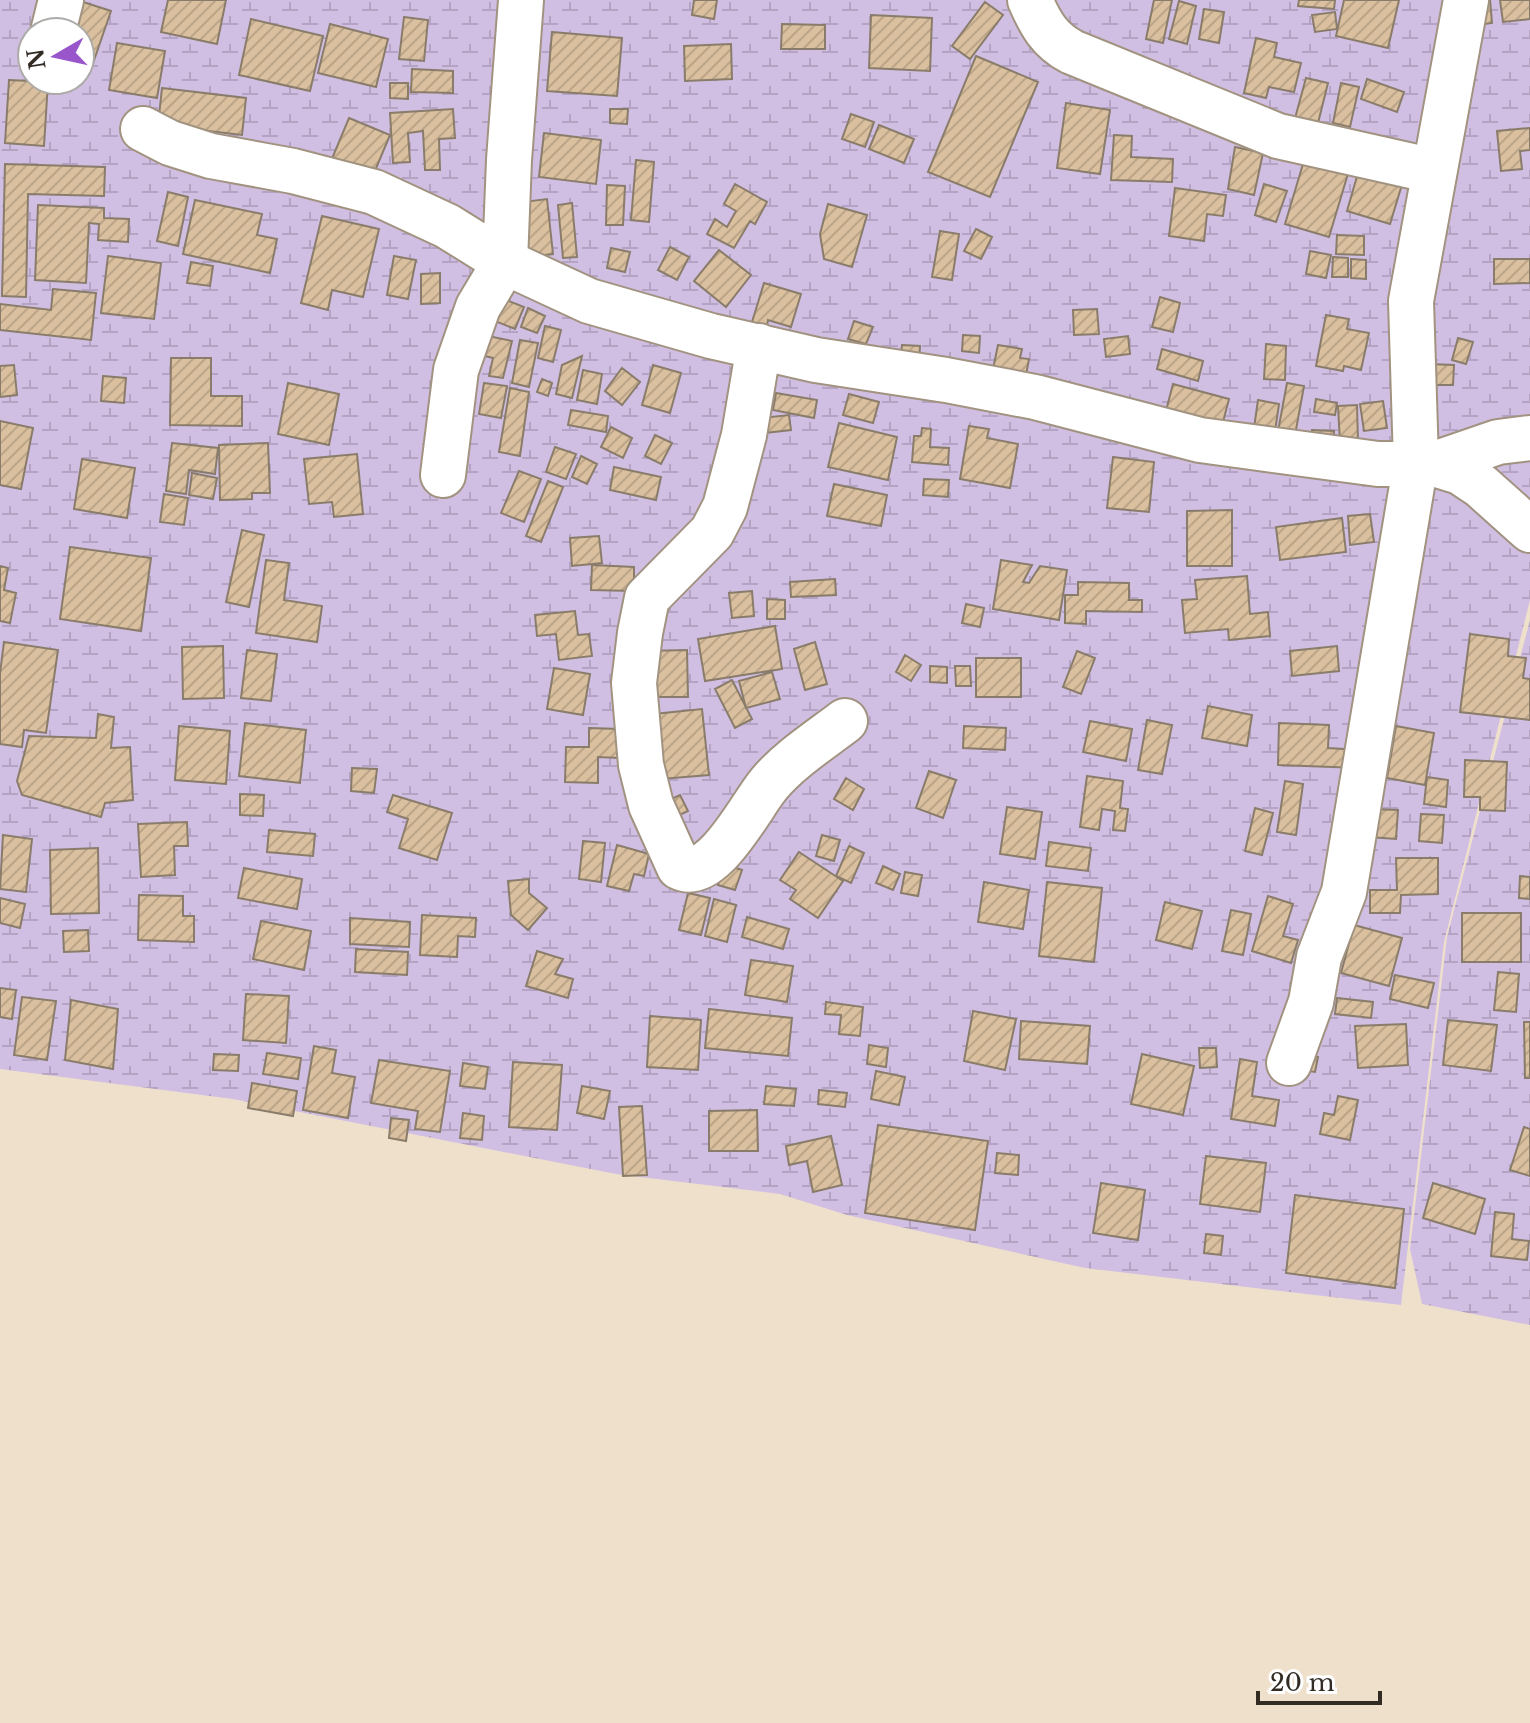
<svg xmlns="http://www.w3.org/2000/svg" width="1530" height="1723" font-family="'Libre Baskerville',serif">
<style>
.wetland{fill:url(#wetland-marsh);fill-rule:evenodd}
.building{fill:url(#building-hatch);stroke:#8a7c6a;stroke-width:2}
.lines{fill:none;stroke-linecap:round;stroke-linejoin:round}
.street-casing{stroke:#a29380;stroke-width:48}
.street{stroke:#fff;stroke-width:44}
</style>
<defs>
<pattern id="wetland-marsh" width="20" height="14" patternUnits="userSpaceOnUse" patternTransform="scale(2)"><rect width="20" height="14" fill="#d1bee3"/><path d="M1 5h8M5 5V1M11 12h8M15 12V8" fill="none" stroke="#b4a3c3"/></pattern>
<pattern id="building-hatch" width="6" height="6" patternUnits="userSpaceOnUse" patternTransform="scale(2)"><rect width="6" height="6" fill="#dac09e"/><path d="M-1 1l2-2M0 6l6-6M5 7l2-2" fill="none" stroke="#bca588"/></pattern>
</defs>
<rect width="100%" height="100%" fill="#efe0cc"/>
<path class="wetland" d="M0,0H1530V600L1444,942L1401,1305L1085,1268L847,1215L780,1194L616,1174L233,1099L0,1069ZM32,32H80V80H32Z
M1530,620V1325L1422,1304L1410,1249L1447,937Z"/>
<path class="building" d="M77,0L111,11L90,72L80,68V32H54Z
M168,0H226L217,44L161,32Z
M694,0H717L714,19L692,15Z
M1154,0H1172L1163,43L1146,39Z
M1299,0H1335L1334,9L1298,6Z
M1344,0H1399L1388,48L1336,36Z
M1474,0H1490L1492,23L1470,26Z
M1500,0H1530V19L1503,22Z
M1179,1L1196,6L1187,44L1169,39Z
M985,2L1003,15L970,59L952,46Z
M1204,9L1224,12L1219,43L1199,39Z
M1335,12L1337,29L1315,32L1312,15Z
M871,15L932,18L930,71L869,68Z
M404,17L428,20L424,61L399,59Z
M251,19L323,36L310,91L239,75Z
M330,24L388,39L376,87L318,73Z
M782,24L825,25V49H781Z
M552,32L622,38L617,96L547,91Z
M1256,38L1277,43L1274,57L1301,63L1294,92L1269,87L1266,98L1244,93Z
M117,43L165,51L157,98L109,90Z
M731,44L732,79L685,81L684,46Z
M976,56L1038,82L990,197L928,172Z
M412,69L453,71V93L411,92Z
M1306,78L1328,83L1317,127L1294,122Z
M1367,79L1404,92L1397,112L1361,99Z
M9,80L48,82L44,146L5,143Z
M390,83H408V99L390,98Z
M1341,83L1359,87L1350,127L1333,123Z
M162,88L246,98L242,135L158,125Z
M1066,103L1110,110L1100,174L1057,168Z
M453,109L455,138L439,139L440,170H425L423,131L408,133L410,162L393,163L390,113Z
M610,109H628L627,124L610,123Z
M851,114L874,122L865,147L842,139Z
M349,118L390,135L372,178L331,161Z
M879,125L914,139L904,163L869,149Z
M1530,128V150L1520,151L1522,169L1501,171L1497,131Z
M544,133L601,140L596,184L539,177Z
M1114,135L1132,136L1131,157L1173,159L1172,182L1111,180Z
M1235,147L1263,153L1254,195L1228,189Z
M1306,154L1350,167L1329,237L1285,224Z
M636,160L654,162L649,222L631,220Z
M5,164L105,167L104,196L28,194L26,297L2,296Z
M1360,166L1404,178L1390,224L1347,211Z
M735,184L767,202L755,224L750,221L734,248L707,234L715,219L727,227L736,211L724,204Z
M1264,184L1287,191L1276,222L1255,215Z
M607,185L625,186L623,225H606Z
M1175,188L1226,195L1223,216L1207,214L1204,241L1169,236Z
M168,192L188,197L178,246L157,241Z
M547,199L553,254L528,257L523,202Z
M195,200L262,214L257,235L277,239L270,273L183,254Z
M572,203L577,257L563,258L558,205Z
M828,204L867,215L852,267L824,259L820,234Z
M38,205L104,208V218L129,219L128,242L98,240L99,224L89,223L86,283L35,280Z
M322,216L379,229L363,297L332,290L328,310L301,303Z
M976,229L992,237L981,259L964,251Z
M940,231L959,234L952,280L932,277Z
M1337,235L1364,236V255L1336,254Z
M670,247L689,257L677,280L658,270Z
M611,248L630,252L625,272L607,268Z
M719,250L751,275L726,307L694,281Z
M1310,251L1331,255L1326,278L1306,274Z
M108,256L161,263L154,319L101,313Z
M394,256L416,260L408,299L387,295Z
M1333,257L1348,258V277H1332Z
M1351,259L1366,260V279L1351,278Z
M1494,259H1530V283L1494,284Z
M191,262L213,266L210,286L187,283Z
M440,273V303L421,304V274Z
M764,283L801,294L791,327L768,320L767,326L752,322Z
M53,289L96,293L91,340L0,330V304L51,310Z
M488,293L524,307L515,329L480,315Z
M1160,297L1180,303L1173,332L1152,327Z
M528,308L545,316L537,333L521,327Z
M1097,309L1099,334L1074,335L1073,310Z
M1326,315L1349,319L1347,329L1369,333L1361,370L1344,366L1343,371L1316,366Z
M854,321L873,327L866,344L848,339Z
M545,326L561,330L553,362L538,358Z
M478,334L512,341L503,378L489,376L493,358L473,353Z
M963,335L980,336L979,353L962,351Z
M1128,336L1130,354L1106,357L1104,339Z
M1458,338L1473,342L1466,364L1452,360Z
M520,340L538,343L529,387L512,383Z
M1266,344L1286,346L1285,380L1264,379Z
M902,345L920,346L919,366L900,365Z
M998,345L1022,349L1020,358L1029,359L1026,375L993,369Z
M1162,349L1203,361L1198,381L1157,369Z
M582,356L572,398L556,394L562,365Z
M171,358H211V396H242V426L170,425Z
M1428,364L1454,365L1453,385H1428Z
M14,365L17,395L0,397V366Z
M653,365L681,373L670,413L642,405Z
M622,368L640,382L622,405L605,391Z
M583,370L602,374L597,404L577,400Z
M103,376L126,378L124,403L101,401Z
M542,379L552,383L548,396L537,392Z
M288,383L339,394L329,445L278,434Z
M484,383L507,386L501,418L479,414Z
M1287,383L1304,386L1293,446L1276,442Z
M1173,384L1229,399L1218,441L1162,426Z
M510,388L529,392L520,456L499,452Z
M776,393L817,400L814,418L773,410Z
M849,394L879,402L873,423L843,415Z
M1316,399L1337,403L1335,415L1314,412Z
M1258,400L1279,404L1274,438L1253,435Z
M1383,401L1387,428L1364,431L1360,404Z
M1357,405L1358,442H1340L1338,406Z
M571,410L608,416L606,432L568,425Z
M789,415L791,430L755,434L753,419Z
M0,421L33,428L21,489L0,485Z
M839,423L897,437L888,480L828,467Z
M969,426L989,429L987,438L1018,444L1010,488L960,479Z
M611,427L632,438L623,458L601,447Z
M922,428L931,429L930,447L949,448L948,465L912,462L914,436H921Z
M1312,430L1334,431L1333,450L1311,448Z
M655,435L672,443L661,464L645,456Z
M172,443L218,448L215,474L189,470L186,494L166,491Z
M268,443L270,493H252V499L220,500L219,445Z
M555,447L576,454L566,479L546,472Z
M357,454L363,514L334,517L332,502L309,504L304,459Z
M581,456L597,464L587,484L572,477Z
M1113,457L1154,462L1149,512L1107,508Z
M82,459L135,468L127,518L74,509Z
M614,467L661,477L656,500L610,490Z
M519,471L541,479L524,522L501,513Z
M192,473L217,478L213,499L189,495Z
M924,479L949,480L948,497L923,495Z
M548,481L563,487L541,542L526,536Z
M834,484L887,495L881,526L827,516Z
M164,494L188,498L184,525L160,522Z
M1232,510V566H1187V511Z
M1370,514L1374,542L1350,545L1348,516Z
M1342,518L1346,552L1280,560L1276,527Z
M242,530L264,535L249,607L226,602Z
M599,536L602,563L572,566L570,538Z
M70,547L151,558L141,631L60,619Z
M266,560L289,563L284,600L322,606L317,642L256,633Z
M1001,560L1032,565L1023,582L1029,583L1040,566L1067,570L1059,620L993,609Z
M592,565L634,567V591L591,590Z
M0,566L8,568L4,590L16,593L10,623L0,621Z
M1247,576L1250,614L1268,612L1270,636L1229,640L1228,629L1185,633L1182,600L1197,599L1195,580Z
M835,579L836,595L791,597L790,582Z
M1078,582L1129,583V600H1142V612L1086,611V624L1065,623V595H1078Z
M752,591L754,616L732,618L729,593Z
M767,599L785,600V619H767Z
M966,604L984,608L980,627L962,623Z
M575,611L578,635L589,634L592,656L559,660L556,634L537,636L535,615Z
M775,626L782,669L705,681L698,639Z
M1470,634L1509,639L1508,656L1526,658L1523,678L1530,679V720L1460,712Z
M4,642L58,650L46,733L24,730L22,747L0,744V673Z
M815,642L827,684L805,690L794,649Z
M223,646L224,698L183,699L182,647Z
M1337,646L1339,671L1292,676L1290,651Z
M247,650L277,654L271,701L241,698Z
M687,650L688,697H647L646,651Z
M1077,651L1095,658L1081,694L1063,687Z
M905,655L921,665L911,681L896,672Z
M976,658H1021V697H976Z
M930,666L947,667V683L930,682Z
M955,666H970L971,686H956Z
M554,668L590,674L583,715L547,709Z
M772,672L780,699L746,708L739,681Z
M732,680L752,719L735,728L715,689Z
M1208,706L1252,715L1247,746L1202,738Z
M702,709L709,775L661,779L654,714Z
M98,714L114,717L111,748L130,747L133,800L105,803L101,817L22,795L17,781L29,736L96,738Z
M1147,720L1172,725L1162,774L1138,770Z
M1090,721L1132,729L1126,761L1083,752Z
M245,723L306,730L300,783L239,776Z
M1279,723L1329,725L1328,748L1359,750V768L1278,765Z
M179,726L230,731L226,784L175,780Z
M964,726L1006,728L1005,750L963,748Z
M1396,726L1434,733L1425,785L1387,778Z
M589,728L619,729V758L598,757V783L565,782L566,747H589Z
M1465,760L1507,762L1505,811L1480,810V797H1464Z
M352,768L377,769L374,793L351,791Z
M929,771L956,780L943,818L916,808Z
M1087,776L1123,781L1120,808L1128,809L1125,831L1113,830L1115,811L1102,809L1099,830L1080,827Z
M1427,777L1448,780L1446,807L1424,804Z
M846,778L864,789L853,810L834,799Z
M1285,781L1303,784L1296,835L1277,832Z
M240,794L264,795L263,816L240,815Z
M393,795L452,813L437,860L399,848L408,819L387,812Z
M680,795L688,811L671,819L663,803Z
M1007,807L1042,812L1035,859L1000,854Z
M1255,808L1273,813L1262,855L1245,851Z
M1371,809L1398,810L1396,839L1369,837Z
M1421,814L1444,815L1442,843L1419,841Z
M187,822L188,846H174L175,875L141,877L138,824Z
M269,830L315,834L313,856L267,852Z
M3,835L32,839L26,892L0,889Z
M822,835L840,840L834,861L816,856Z
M583,841L605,843L601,882L579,879Z
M1049,842L1091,848L1088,871L1046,866Z
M617,845L649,854L644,876L634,874L629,891L607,886Z
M849,846L864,853L851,883L836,876Z
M98,848L99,913L51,914L50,850Z
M799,852L843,881L818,918L790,899L796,890L780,880Z
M1396,858H1438V894L1401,895L1400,913H1370V890H1397Z
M724,864L742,870L735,890L718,885Z
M883,866L900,874L893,890L876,883Z
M244,868L302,879L297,909L238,898Z
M905,872L922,875L918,896L901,893Z
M1520,876L1530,877V899L1519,898Z
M529,879V893L547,908L528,930L511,915L508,881Z
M984,882L1029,890L1023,929L978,922Z
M1047,882L1102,888L1094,962L1039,956Z
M688,893L710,898L701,935L679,930Z
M139,895L183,896V916H194V942L138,940Z
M1268,896L1293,904L1283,936L1298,940L1291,963L1252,951Z
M0,898L25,904L20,928L0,923Z
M714,899L736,905L727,942L705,936Z
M1165,902L1202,911L1192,949L1156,940Z
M1231,910L1251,914L1243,955L1222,951Z
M1462,913H1521V962H1462Z
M422,915L476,918L475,937L458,936L457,957L420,955Z
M747,917L789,929L783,949L742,937Z
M350,918L410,922L409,947L350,944Z
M261,921L311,931L304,970L253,959Z
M1354,925L1402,938L1389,986L1341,973Z
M88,930L89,951L64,952L63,931Z
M356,949L408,952L407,975L355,972Z
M537,951L563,959L555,974L573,979L568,998L526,986Z
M751,960L793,966L787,1002L745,995Z
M1498,972L1519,974L1516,1012L1494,1010Z
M1395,975L1434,983L1428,1008L1390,999Z
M0,988L16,990L12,1019L0,1017Z
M246,994L289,996L286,1043L243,1040Z
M22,997L56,1001L47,1060L14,1055Z
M1337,998L1373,1002L1371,1018L1335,1014Z
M71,1000L118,1009L113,1069L65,1060Z
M826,1002L863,1007L860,1036L839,1034L841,1015L825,1014Z
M709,1009L792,1018L788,1056L705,1048Z
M973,1011L1016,1019L1005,1070L964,1061Z
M650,1016L701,1020L698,1070L647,1067Z
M1448,1020L1497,1025L1491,1071L1443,1065Z
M1021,1021L1090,1026L1087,1064L1019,1059Z
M1524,1022H1530V1078H1525Z
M1406,1024L1408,1065L1358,1068L1355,1026Z
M869,1045L888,1048L886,1067L867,1064Z
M314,1046L336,1050L332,1073L355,1077L348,1118L303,1110Z
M1199,1048H1216L1217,1067L1200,1068Z
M267,1053L301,1058L298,1079L263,1074Z
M214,1054L239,1055L238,1071L213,1070Z
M1142,1054L1194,1066L1183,1115L1131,1104Z
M1304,1055L1318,1057L1315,1072L1301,1070Z
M1240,1059L1257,1062L1252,1096L1279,1100L1275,1126L1231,1119Z
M379,1060L450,1071L440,1132L415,1129L418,1111L371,1103Z
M513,1062L562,1065L557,1130L509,1127Z
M463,1063L488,1067L485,1089L460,1086Z
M876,1071L905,1077L899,1105L871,1099Z
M252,1083L297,1091L293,1116L248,1108Z
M582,1086L610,1091L604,1119L577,1113Z
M766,1086L796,1089L794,1106L764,1104Z
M819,1090L847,1093L845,1107L818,1104Z
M1338,1096L1358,1100L1350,1140L1320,1134L1324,1113L1334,1115Z
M642,1106L647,1175L623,1176L619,1107Z
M757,1110L758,1151H709V1111Z
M463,1113L484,1116L482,1140L460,1138Z
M391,1118L409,1120L406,1141L389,1138Z
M878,1125L988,1141L975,1230L865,1213Z
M1524,1127L1530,1129V1176L1510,1170Z
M831,1136L842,1185L813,1192L807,1161L789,1165L786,1146Z
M997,1153L1019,1155L1018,1175L995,1173Z
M1206,1156L1266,1163L1260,1212L1200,1204Z
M1101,1183L1145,1190L1138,1240L1093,1233Z
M1433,1183L1485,1199L1475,1234L1423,1218Z
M1295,1195L1404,1209L1395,1288L1286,1273Z
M1495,1212L1514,1214L1512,1239L1529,1241L1527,1260L1491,1256Z
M1206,1234L1223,1236L1221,1255L1204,1253Z"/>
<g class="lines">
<defs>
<path id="street" d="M1030,0C1040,23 1049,40 1072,52L1278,136L1434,171
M53,32L61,0
M143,129L170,143L211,156L293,171L374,192L447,226L505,262L589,301L711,336L816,360L946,380L1035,397L1200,440L1378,464H1434L1460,472L1481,486L1530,530
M759,346L744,435L725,507L712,532L647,598L640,633L634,683L641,765L651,805L679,867C713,884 751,805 769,784C789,760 820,740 845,721
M1434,464L1498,442L1530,438
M443,475L456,370L478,307L505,262L509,160L521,0
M1289,1063L1311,1002L1319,957L1344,892L1416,462L1411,301L1466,0"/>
</defs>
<use href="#street" class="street-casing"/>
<use href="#street" class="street"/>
</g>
<g transform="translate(56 56) rotate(261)"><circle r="38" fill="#ffffff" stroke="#adaba8" stroke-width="2"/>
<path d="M0-6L14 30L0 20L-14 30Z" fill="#9956cb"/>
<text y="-12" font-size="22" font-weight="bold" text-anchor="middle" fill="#322c25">N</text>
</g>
<path d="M1258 1691v12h122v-12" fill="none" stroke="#322c25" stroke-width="4"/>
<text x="1270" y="1691" font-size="24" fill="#322c25" stroke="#ffffff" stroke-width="6" paint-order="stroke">20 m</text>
</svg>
